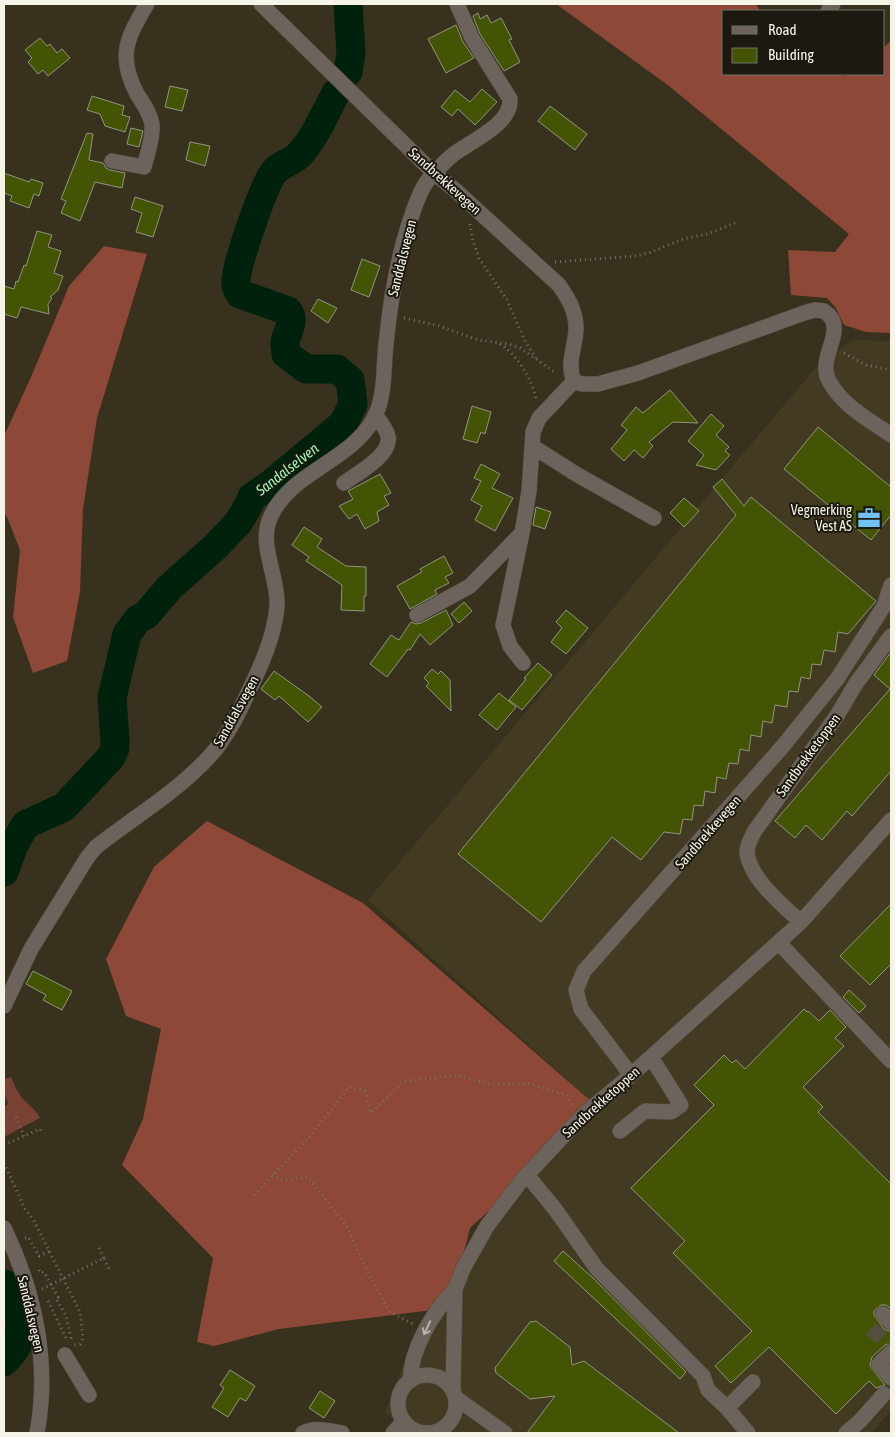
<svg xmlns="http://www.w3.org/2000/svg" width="895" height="1437" font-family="'Asap Condensed',sans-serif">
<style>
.built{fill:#433b21}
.green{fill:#784133}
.forest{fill:#8e4837}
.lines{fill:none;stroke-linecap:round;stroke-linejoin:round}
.river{stroke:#00210b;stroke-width:29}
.building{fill:#435505;stroke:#8f9680}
.minor-tunnel{stroke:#544e3c;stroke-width:15;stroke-dasharray:15 8;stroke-linecap:butt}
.minor-casing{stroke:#524c3a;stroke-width:16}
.path{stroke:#787362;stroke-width:3;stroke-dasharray:1 4;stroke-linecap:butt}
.minor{stroke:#6b635c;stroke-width:15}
.oneway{stroke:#b7b2a8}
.labels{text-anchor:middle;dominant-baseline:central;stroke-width:4;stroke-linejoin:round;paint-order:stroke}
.street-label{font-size:14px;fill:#f6f3e7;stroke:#1c1911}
.poi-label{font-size:14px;fill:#f6f3e7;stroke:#1c1911;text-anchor:end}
.water-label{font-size:15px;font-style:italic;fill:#9cfab6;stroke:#1c1911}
</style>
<rect width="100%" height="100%" fill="#37311e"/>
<path class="built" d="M852,340L891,341V1411L871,1433H412L385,1413L410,1345L524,1161L585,1096L368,900L789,399L814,370Z"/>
<path class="green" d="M11,1077C15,1086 19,1096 26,1102C32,1108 36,1110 40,1118L4,1137V1107L8,1104L4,1092V1079Z"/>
<path class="forest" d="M556,4H756L760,11H724V74H841L844,76L847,74H884V47L891,41V333L866,332L844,325L836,308L827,298L791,295L788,250L835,252L849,234L669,86Z
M104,246L147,254L97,418L83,509L80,592L67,661L33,673L13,617L20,550L7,517L4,513V436L31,377L69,286Z
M207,821L363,903L600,1109L470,1228L459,1271L433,1310L279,1329L214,1346L197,1342L213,1258L122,1165L143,1119L161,1029L126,1016L106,959L154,867Z"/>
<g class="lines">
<path class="river" d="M348,72L351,53L348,4
M4,872L13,847L25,825L64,807L111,757L115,748V740L112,698L127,634L138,619L146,615L170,587L215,547L238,523L247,508L252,497L271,484L343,424L353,404L350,380L337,369H306L286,354C286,351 285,346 285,342C287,331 296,321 288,311L240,294C237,289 235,286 236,280C237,263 264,184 274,172C281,164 292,162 299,155C315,138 325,113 336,93
M4,1284L14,1288C19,1301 22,1329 18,1343C15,1351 9,1357 4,1362"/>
</g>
<path class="building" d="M478,13L480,19L487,15L491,23L501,18L512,39L509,40L520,62L504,71L480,34L473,16Z
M456,25L463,42L474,58L446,73L428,39Z
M40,38L47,46L50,44L57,53L62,49L70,58L48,76L43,70L38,74L28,62L32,58L25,50Z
M170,86L188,90L182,111L165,107Z
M482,89L497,102L475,125L458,109L452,116L441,107L455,90L470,102Z
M92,96L124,106L122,115L130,117L125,132L105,126L100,114L87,110Z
M550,106L587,134L575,150L538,121Z
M131,128L143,131L139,147L127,144Z
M87,133L93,134L89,160L103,163L106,168L110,170L125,173L122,188L95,182L80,221L61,213L66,201L61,199Z
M190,142L210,146L205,166L186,160Z
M4,173L29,182L31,179L43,183L39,196L34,194L29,208L10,201L12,196L4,193Z
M135,197L163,206L153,237L136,232L142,213L131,209Z
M37,231L52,235L48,247L61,251L54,273L63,276L58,290L50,297L52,298L48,304L49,314L21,307L17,318L4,314V286L14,289L16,281L18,282L24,265L26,266Z
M362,259L380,266L369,297L351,290Z
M318,299L337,308L328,323L311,311Z
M670,390L698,423L673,422L649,442L653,446L643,458L634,450L624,461L611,449L627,430L621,425L636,407L643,413Z
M472,406L491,412L485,434L481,432L477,443L463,439Z
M711,414L724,426L716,435L729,447L725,451L730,455L716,470L696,465L704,455L688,441Z
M818,427L891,487V515L871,540L784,469Z
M481,464L500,474L492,488L513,498L495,531L475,520L482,506L471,500L481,481L474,478Z
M380,474L391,493L384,496L389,505L377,512L379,521L365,529L357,514L349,519L339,506L353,499L348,491Z
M722,479L744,506L751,497L876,601L848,634L838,632L835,652L824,650L821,665L812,664L810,679L801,677L798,692L789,691L787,707L775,705L772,723L763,721L761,737L751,735L749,751L740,749L738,764L729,763L726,779L717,777L715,793L705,791L703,806L694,805L692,820L683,819L680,834L664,832L641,860L612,837L541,922L458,854L736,515L713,487Z
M684,498L699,511L684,527L670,513Z
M536,507L551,512L545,529L533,525Z
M304,527L322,539L317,547L346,566L366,567V596H364V611L341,610L342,585L306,561L309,557L292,545Z
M444,556L453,573L445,577L449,583L435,590L437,594L410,609L397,586L422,572L420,569Z
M464,602L472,611L459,623L451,614Z
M446,610L453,625L430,645L420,634L410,650L408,649L387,677L370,664L391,635L399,640L411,622L416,624L421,623Z
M566,610L588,628L566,654L551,642L562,628L556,622Z
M891,652V771L852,816L847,811L822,840L806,825L795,838L775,821L890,689L874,675Z
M538,663L552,675L522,710L509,700L526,679L524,678Z
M432,669L438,674L441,671L450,680L451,711L426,686L429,683L424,678Z
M274,671L309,696L322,707L308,722L279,696L275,700L261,689Z
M499,693L516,707L497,730L479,715Z
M891,904V964L870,985L840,956Z
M33,971L72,991L62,1010L43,1000L46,995L26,984Z
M849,990L866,1006L859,1013L843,997Z
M804,1009L807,1012L808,1011L819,1021L830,1010L846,1027L835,1038L844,1046L803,1087L823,1107L818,1112L891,1184V1309L886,1305H881L874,1311V1315L884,1329L891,1332V1343L885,1345L872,1357L870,1366L885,1385L876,1388L869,1381L836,1414L769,1347L731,1383L715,1366L752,1331L673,1253L685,1241L631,1188L714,1105L694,1085L724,1055L732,1063L736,1060L745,1069Z
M563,1251L594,1279L686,1372L680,1379L554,1261Z
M536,1321L570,1347L572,1365L584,1361L679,1433H527L555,1396L530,1399L496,1373L495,1368L530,1322Z
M230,1370L255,1386L246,1401L240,1398L228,1417L212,1407L224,1388L220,1385Z
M320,1391L335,1401L324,1418L309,1408Z"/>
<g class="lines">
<path class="minor-tunnel" d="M871,1328L891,1347"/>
<defs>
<path id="minor" d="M261,4L435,174L454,189L559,285C568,298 576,311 576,328C576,346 566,363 574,381L582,384H598L638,373L804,313L815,310L824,311C827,313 830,316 832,319C841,336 819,359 828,379C841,405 869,420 891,435
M828,11L833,4
M112,161L144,167C147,154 153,140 152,125C151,115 143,103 137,94C117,56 127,38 147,4
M532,446L576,474L654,518
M344,483C358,473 392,455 388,436C386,428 380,421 375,415
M522,533L503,625L510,646L523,663
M417,615L470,586L522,533L529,491L533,432L539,418L574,381
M801,922C783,906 747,876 747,850C748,844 751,838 754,832L838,714L855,685L891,636
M779,943L891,1061
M4,1006L31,949L87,858L96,847C134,817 177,792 210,756C229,735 242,706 254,680C265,657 275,632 277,606C279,577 257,544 271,516C291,472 349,462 373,420C386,397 383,369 386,344C390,305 396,264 408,227C412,214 420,190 428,180C436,172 444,161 454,154C471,141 512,124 510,99L472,38L457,4
M631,1075L581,1009L576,990L584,971L783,746L837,679L884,606L891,585
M620,1131L645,1111L671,1112L681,1105L651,1057
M527,1175L555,1209L597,1269L703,1376L708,1390L727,1408
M4,1228C35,1292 50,1363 37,1433
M883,1314L891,1323
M891,1352L879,1364L891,1378
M65,1355L89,1395
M398 1404a29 29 0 1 1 58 0a29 29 0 1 1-58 0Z
M410,1381C411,1348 433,1312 455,1289
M453,1390L455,1289L463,1269L487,1226L521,1181L582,1116L631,1075L801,922L891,820
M456,1398L505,1433
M303,1433C315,1426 329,1431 342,1433
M393,1433L404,1421
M748,1433L727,1408L753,1382
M846,1433L860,1421L884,1394"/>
</defs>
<use href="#minor" class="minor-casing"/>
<path class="path" d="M470,224L473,241L479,258L507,300L526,343L538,361
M555,262L636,256L649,253L683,239L707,234L735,223
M404,318L439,326L478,340L509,344L520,348L556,373
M500,344C516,353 534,382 536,400
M844,353L866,365L891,370
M16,1117L24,1136
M4,1145L40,1129L42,1134
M4,1163L25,1209L33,1219L80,1312L83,1338L80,1344L74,1345
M273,1174L281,1180L308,1177L346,1225L370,1276L389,1311L413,1324
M254,1195L312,1134L349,1087L365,1091L371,1113L403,1082L456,1075L493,1085L527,1083L566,1095L573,1105
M25,1238L28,1237L39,1256L49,1251
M99,1248L104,1258
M39,1270L41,1273L44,1272L58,1297L56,1298L66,1316L71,1338L68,1341
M42,1289L104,1258L109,1269
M48,1301L67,1340"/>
<use href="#minor" class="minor"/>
</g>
<defs><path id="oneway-shaft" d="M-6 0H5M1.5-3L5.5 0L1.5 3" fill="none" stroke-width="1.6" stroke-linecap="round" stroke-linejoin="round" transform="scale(1.25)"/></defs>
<use class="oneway" href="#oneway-shaft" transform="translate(427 1328) rotate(115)"/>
<defs>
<symbol id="office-bare" viewBox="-9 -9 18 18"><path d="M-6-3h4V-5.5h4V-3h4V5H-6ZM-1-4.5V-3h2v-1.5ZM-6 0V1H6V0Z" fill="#72c1f5" stroke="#1c1911" stroke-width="2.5" paint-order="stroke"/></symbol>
</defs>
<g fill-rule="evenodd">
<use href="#office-bare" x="853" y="502" width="32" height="32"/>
</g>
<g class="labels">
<g class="street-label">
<text transform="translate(445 181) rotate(42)">Sandbrekkevegen</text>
<text transform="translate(402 258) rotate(-76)">Sanddalsvegen</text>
<text transform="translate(236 711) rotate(-61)">Sanddalsvegen</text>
<text transform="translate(808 755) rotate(-54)">Sandbrekketoppen</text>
<text transform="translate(708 832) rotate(-49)">Sandbrekkevegen</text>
<text transform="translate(601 1102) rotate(-42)">Sandbrekketoppen</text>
<text transform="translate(31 1314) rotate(77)">Sanddalsvegen</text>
</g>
<g class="poi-label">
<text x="852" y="510">Vegmerking<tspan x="852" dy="16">Vest AS</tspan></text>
</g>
<g class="water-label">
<text transform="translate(287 469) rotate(-38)">Sandalselven</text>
</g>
</g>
<rect width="895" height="1437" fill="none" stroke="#f6f3e7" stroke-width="10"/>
<rect x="722" y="10" width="162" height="65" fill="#1c1911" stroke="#737067"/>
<rect x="732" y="26" width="25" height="8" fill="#6b635c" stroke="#737067"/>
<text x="768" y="35" font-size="15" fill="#f6f3e7">Road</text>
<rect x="732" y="48" width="25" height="15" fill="#435505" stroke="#737067"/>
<text x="768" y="60" font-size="15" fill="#f6f3e7">Building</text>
</svg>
